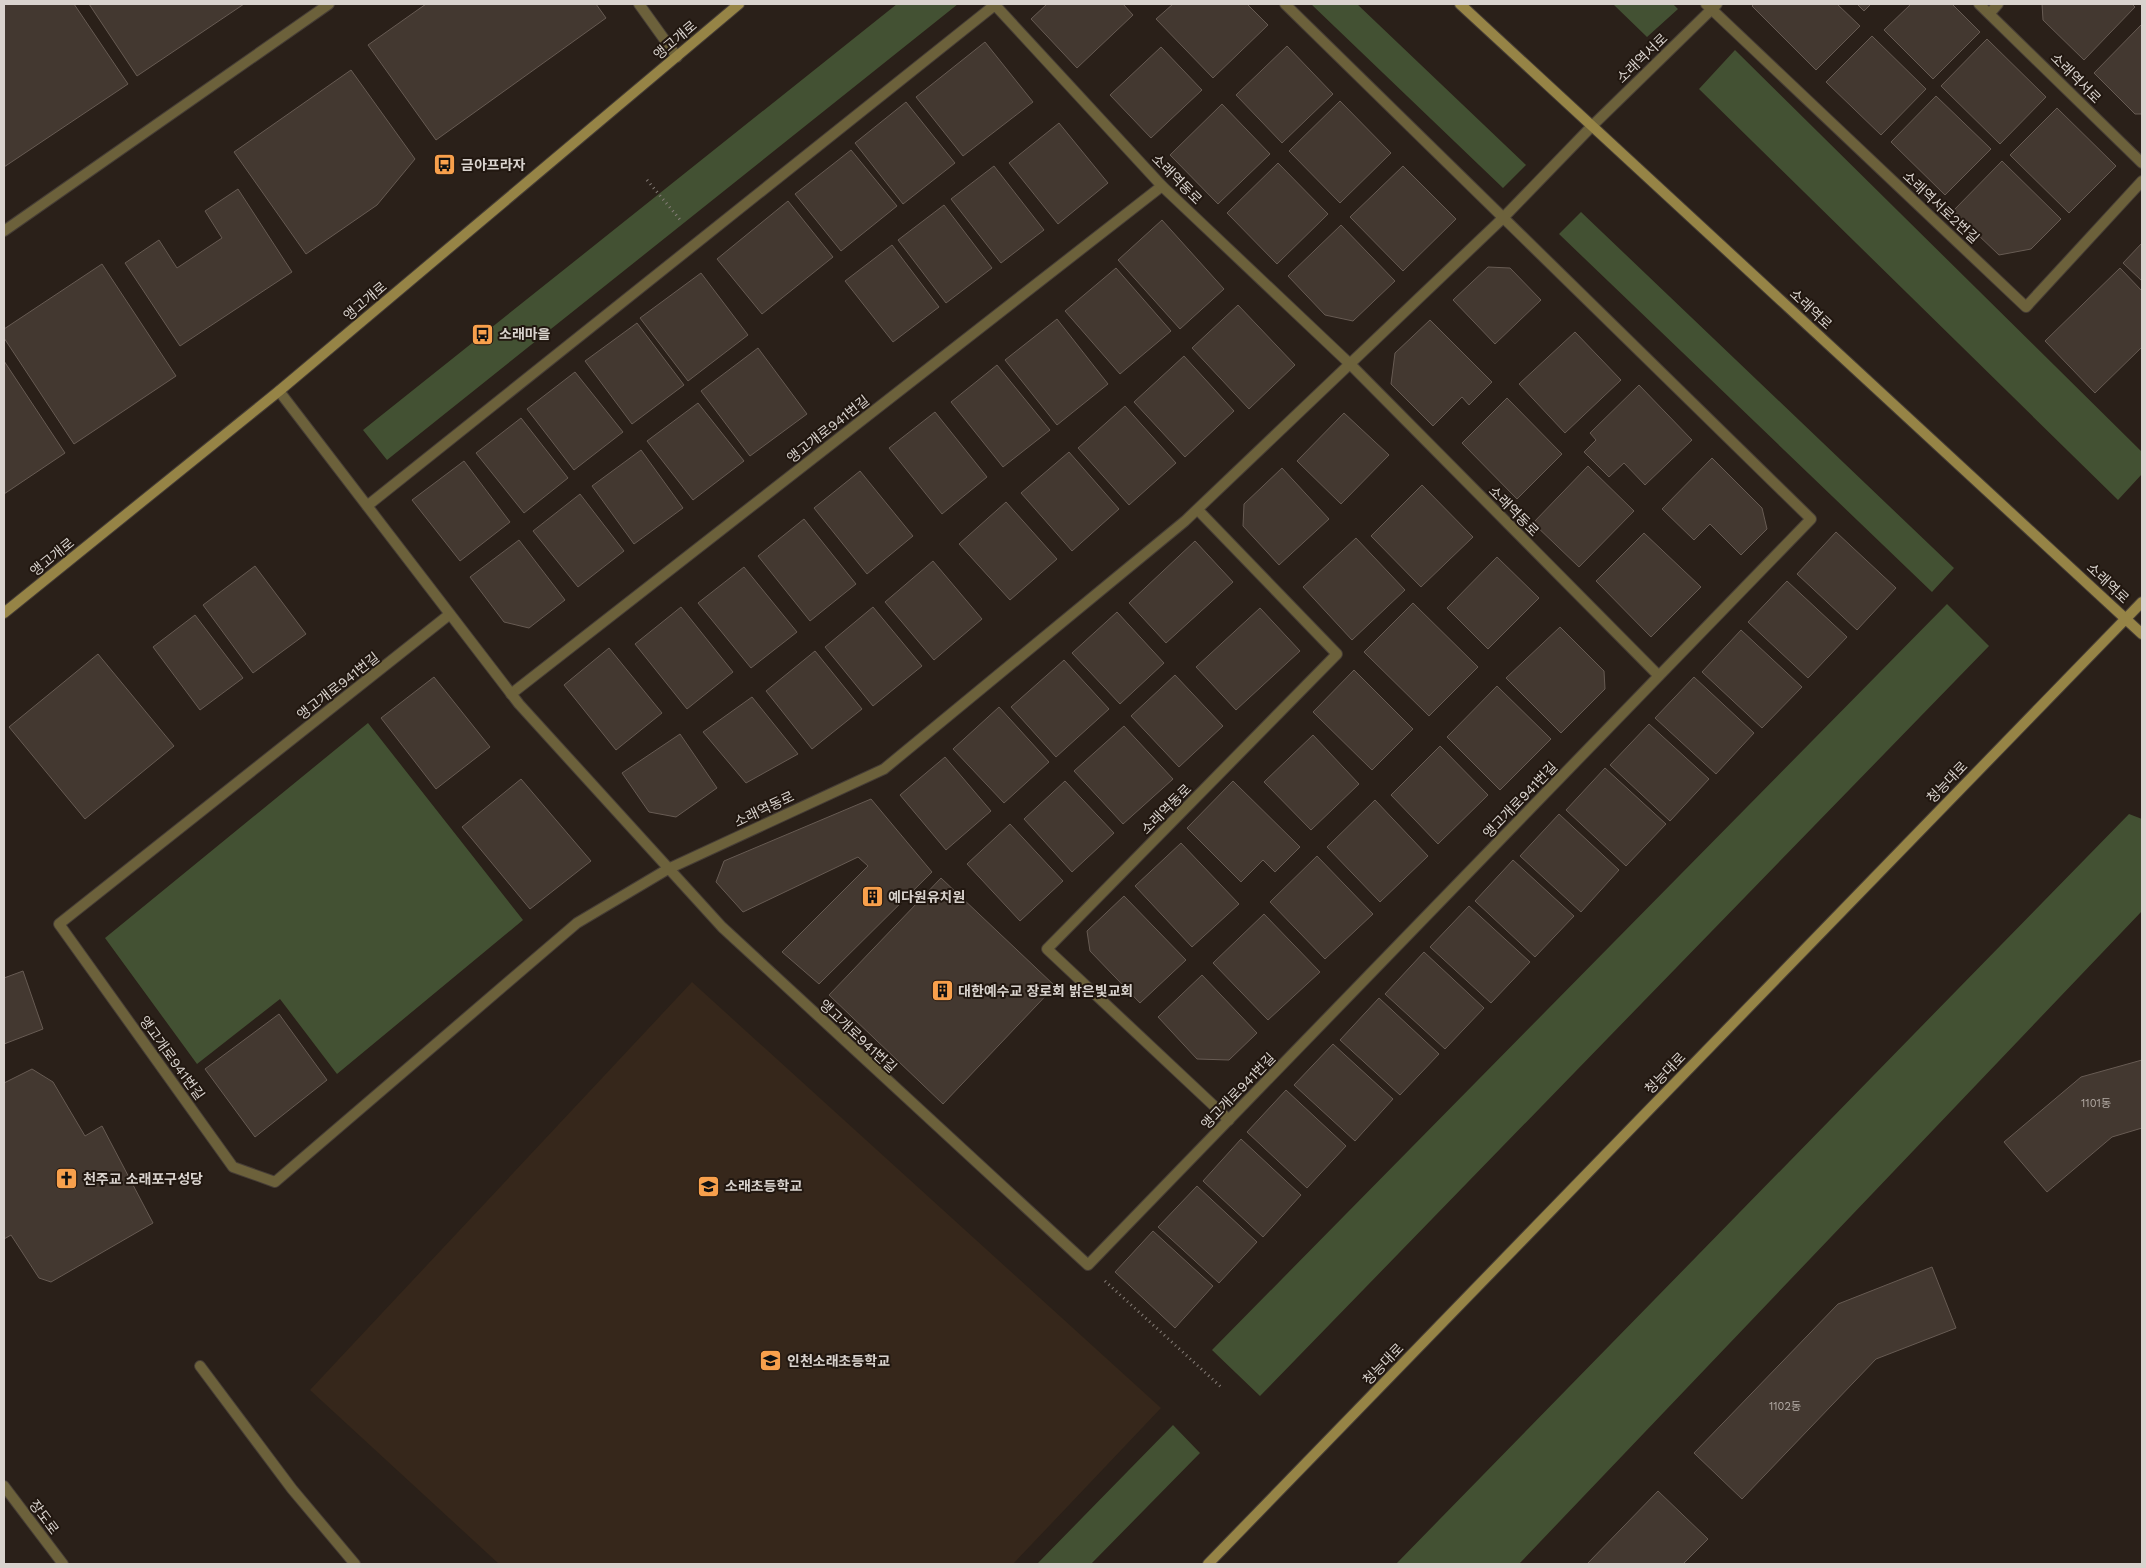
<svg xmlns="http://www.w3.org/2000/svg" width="2146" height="1568" font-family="'Work Sans','Noto Sans KR',sans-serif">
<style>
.built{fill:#36271b}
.green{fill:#435133}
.building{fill:#433830;stroke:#675b53}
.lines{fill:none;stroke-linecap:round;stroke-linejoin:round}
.lane-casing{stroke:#463d36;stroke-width:12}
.street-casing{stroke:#463d36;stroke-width:12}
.secondary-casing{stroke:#463d36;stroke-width:12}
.path{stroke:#857d77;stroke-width:3;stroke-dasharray:1 4;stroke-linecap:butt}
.lane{stroke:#6c613b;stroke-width:10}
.street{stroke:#6c613b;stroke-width:10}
.secondary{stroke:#968446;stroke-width:10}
.labels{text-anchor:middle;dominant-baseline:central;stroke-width:4;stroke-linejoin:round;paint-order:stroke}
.number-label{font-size:11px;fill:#b4aca6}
.street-label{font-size:14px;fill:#d9d3ce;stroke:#211710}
.poi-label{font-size:14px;font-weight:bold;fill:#d9d3ce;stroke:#211710;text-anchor:start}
</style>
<rect width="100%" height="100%" fill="#2a2019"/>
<path class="built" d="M692,982L1161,1408L1013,1564H499L310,1390Z"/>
<path class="green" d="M897,4H958L387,460L363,430Z
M1311,4H1357L1526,165L1503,188Z
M1613,4H1673L1678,9L1647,37Z
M1735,50L2142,452V474L2118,500L1699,89Z
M1581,212L1954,568L1932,592L1559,234Z
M1947,604L1989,646L1260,1396L1212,1350Z
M368,723L523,920L337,1074L280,999L197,1064L105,938Z
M2129,814L2142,819V911L1519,1564H1396Z
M1173,1425L1200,1453L1091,1564H1037Z"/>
<path class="building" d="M4,4H74L128,84L4,167Z
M89,4H244L137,76Z
M426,4H596L606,18L436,140L368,45Z
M1047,4H1123L1133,15L1077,68L1031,19Z
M1173,4H1247L1268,25L1213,78L1156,19Z
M1754,4H1837L1860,26L1816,70L1752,6Z
M1857,4H1871L1864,11Z
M1911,4H1952L1980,32L1933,79L1884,30Z
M2042,4H2132L2135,7L2084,60L2043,20Z
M2142,24V114H2135L2094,73Z
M1872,36L1926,89L1881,135L1826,82Z
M1987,39L2046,97L2000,144L1941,86Z
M985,42L1033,102L963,156L916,97Z
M1287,46L1333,94L1282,143L1236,95Z
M1161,47L1202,90L1151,138L1110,95Z
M351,70L415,159L377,205L306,254L234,152Z
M1936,96L1991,149L1945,195L1891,142Z
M1340,101L1391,153L1340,203L1289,151Z
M906,102L955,163L903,204L855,143Z
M1222,104L1270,154L1218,204L1170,155Z
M2057,108L2116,166L2069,213L2010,155Z
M1059,123L1108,183L1058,224L1009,163Z
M851,150L897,206L841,251L795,194Z
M2002,161L2061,219L2031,249L1999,255L1953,211Z
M1278,163L1328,214L1277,264L1227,213Z
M994,166L1044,230L1001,263L951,199Z
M1403,166L1456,219L1403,271L1350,217Z
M238,189L292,272L180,346L125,263L159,240L177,268L222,238L205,211Z
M788,201L833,257L762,314L717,259Z
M944,205L992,268L946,303L898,240Z
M1162,220L1224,289L1180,329L1118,260Z
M1341,225L1395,281L1353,321L1325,315L1288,276Z
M2142,243V281L2123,263Z
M892,245L939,307L893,342L845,281Z
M102,264L176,376L74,444L4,338V329Z
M1488,267L1510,268L1541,300L1495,344L1453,300Z
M1116,268L1171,331L1120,374L1065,311Z
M2120,268L2142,291V347L2095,393L2045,341Z
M701,273L748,335L688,381L640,318Z
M1238,305L1295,365L1249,409L1192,348Z
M1057,319L1108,384L1057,425L1005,360Z
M1430,320L1492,382L1469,405L1462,397L1433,426L1391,384L1395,353Z
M637,323L684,385L632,424L585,361Z
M1575,332L1621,380L1565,433L1519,384Z
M758,348L807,414L750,456L701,391Z
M1184,356L1234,411L1185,457L1134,402Z
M4,361L65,453L4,494Z
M997,365L1050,430L1003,467L951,402Z
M575,372L623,432L574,470L527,409Z
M1639,385L1692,440L1645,485L1624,463L1609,477L1584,452L1596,440L1590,433Z
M1507,398L1562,454L1517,499L1462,443Z
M698,403L744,461L693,500L647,441Z
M1125,406L1176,463L1129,505L1078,448Z
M935,412L987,477L942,514L889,448Z
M1344,413L1389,455L1341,504L1297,461Z
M521,418L568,478L524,513L476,453Z
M641,450L683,508L634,544L592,486Z
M1069,452L1119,509L1072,551L1021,493Z
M1712,458L1762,508L1767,529L1741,555L1710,524L1694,540L1662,509Z
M464,461L510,522L460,561L412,500Z
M1588,466L1634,511L1579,567L1533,523Z
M1282,468L1329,519L1279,565L1243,526L1244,504Z
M860,471L913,536L867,574L814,508Z
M1422,485L1473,537L1421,587L1371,536Z
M580,494L624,551L578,587L533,531Z
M1006,502L1057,559L1010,600L959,544Z
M804,519L856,584L810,621L758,556Z
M1836,532L1896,588L1857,630L1797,574Z
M1644,533L1701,587L1651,637L1596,581Z
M1356,538L1405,590L1352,640L1303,587Z
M519,540L565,600L529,628L504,622L470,577Z
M1195,541L1233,582L1166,643L1129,603Z
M1497,557L1539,598L1488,649L1447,608Z
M933,561L982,619L934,660L885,602Z
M255,566L306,634L253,673L203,605Z
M744,567L797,632L751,668L698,603Z
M1787,581L1847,637L1808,678L1748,622Z
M1413,603L1478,667L1429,716L1364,652Z
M681,607L733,672L687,709L635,644Z
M873,607L922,666L873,706L825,647Z
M1260,608L1300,651L1236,710L1196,667Z
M1117,612L1164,663L1120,704L1072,653Z
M195,615L243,678L200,710L153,647Z
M1560,627L1604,671L1605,689L1561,733L1506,678Z
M1741,630L1802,687L1762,728L1702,672Z
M609,648L662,713L616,750L564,685Z
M815,651L862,709L812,749L766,691Z
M98,654L174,746L85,819L9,727Z
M1064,660L1109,709L1056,757L1011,707Z
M1354,670L1413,729L1372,770L1313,712Z
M1175,675L1223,726L1179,767L1131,716Z
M434,677L490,747L436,789L381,718Z
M1694,677L1754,733L1716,774L1655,718Z
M1497,686L1551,739L1500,790L1447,737Z
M752,697L798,754L746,783L703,732Z
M999,707L1049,762L1004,803L953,749Z
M1649,724L1709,779L1670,821L1610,765Z
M1124,726L1173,779L1123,824L1074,771Z
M680,734L717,788L676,817L649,812L622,773Z
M1313,735L1359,784L1311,830L1264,782Z
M1440,746L1488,795L1438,844L1391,795Z
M945,757L991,811L946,850L900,795Z
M1605,768L1666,824L1626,866L1566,810Z
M521,779L591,861L530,909L462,827Z
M1065,781L1114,833L1072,872L1024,819Z
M1233,781L1300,847L1275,872L1263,860L1241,882L1187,828Z
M871,799L932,872L819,984L782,952L868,866L858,857L743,912L716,882L724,861Z
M1375,800L1428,856L1380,902L1327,847Z
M1559,814L1619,870L1581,912L1520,856Z
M1010,824L1063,881L1020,921L967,864Z
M1181,843L1239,904L1192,947L1135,886Z
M1317,856L1373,914L1325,959L1270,902Z
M1513,860L1574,916L1535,957L1475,901Z
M941,878L1055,986L943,1104L829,995Z
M1124,896L1186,960L1140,1003L1090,951L1087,931Z
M1469,906L1530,962L1491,1003L1430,947Z
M1264,914L1320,972L1268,1020L1213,963Z
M1424,952L1484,1008L1445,1049L1385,994Z
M23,971L43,1029L4,1044V978Z
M1202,975L1257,1033L1229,1060L1197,1059L1158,1017Z
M1379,998L1439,1054L1400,1095L1340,1040Z
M279,1014L327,1080L255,1137L205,1069Z
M1333,1044L1393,1099L1355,1141L1294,1085Z
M2142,1060V1128L2112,1137L2047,1192L2004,1142L2081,1077Z
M32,1069L53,1082L85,1136L102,1126L153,1223L51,1282L39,1278L11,1235L4,1239V1083Z
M1286,1090L1346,1146L1307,1188L1247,1132Z
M1241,1139L1301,1195L1263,1237L1203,1181Z
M1197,1186L1257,1242L1219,1283L1158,1227Z
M1153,1231L1213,1286L1175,1328L1115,1272Z
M1932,1267L1956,1328L1876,1359L1742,1499L1694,1453L1838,1304Z
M1658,1491L1708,1539L1683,1564H1587Z"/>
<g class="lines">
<defs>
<path id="lane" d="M1979,4L2142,163
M1990,13L1998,4
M1198,510L1337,654L1047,949L1229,1120
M511,694L1162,186
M200,1366L292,1489L355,1564"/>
<path id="street" d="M639,4L677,57
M1706,4L2026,307L2142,181
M995,5L1162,186L1350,364L1659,676
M4,231L329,4
M279,391L519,704L722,927L1088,1265L1811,519L1285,4
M367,506L996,4
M450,614L59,924L233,1167L275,1182L577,923L668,869L884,769L1185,521L1503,218L1592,126L1717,4
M4,1486L63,1564"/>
<path id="secondary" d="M1460,4L2142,634
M4,613L279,391L739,4
M1208,1564L2142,602"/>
</defs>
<use href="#lane" class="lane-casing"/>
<use href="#street" class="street-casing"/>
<use href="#secondary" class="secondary-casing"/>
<path class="path" d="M647,180L682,222
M1105,1281L1221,1387"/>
<use href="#lane" class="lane"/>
<use href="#street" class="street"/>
<use href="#secondary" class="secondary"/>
</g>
<defs>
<symbol id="bus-square" viewBox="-11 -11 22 22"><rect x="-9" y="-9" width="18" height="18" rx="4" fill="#f8a04c" stroke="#211710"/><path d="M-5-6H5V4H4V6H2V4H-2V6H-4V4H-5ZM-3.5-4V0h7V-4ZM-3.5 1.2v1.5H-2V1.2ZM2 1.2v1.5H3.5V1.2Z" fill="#111"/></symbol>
<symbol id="building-square" viewBox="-11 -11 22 22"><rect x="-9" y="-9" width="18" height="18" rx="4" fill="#f8a04c" stroke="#211710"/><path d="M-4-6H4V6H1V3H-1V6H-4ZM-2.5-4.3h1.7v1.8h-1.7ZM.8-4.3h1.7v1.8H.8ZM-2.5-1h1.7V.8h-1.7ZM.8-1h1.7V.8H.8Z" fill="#111"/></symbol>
<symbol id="church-square" viewBox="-11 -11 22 22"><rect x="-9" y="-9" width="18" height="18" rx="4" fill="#f8a04c" stroke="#211710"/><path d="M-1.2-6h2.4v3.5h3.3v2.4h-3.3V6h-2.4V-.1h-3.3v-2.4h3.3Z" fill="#111"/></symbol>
<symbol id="school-square" viewBox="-11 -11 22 22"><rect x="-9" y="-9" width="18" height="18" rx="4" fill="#f8a04c" stroke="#211710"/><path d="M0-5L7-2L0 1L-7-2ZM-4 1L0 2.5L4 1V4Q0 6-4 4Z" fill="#111"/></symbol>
</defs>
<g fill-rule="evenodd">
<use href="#bus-square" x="432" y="152" width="25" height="25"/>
<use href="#bus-square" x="470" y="322" width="25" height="25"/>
<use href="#building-square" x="860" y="884" width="25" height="25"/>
<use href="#building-square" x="930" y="978" width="25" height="25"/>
<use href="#church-square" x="54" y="1166" width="25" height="25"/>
<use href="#school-square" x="696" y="1174" width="25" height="25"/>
<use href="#school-square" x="758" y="1348" width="25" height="25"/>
</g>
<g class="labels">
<g class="number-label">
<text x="2096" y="1103">1101동</text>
<text x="1785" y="1406">1102동</text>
</g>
<g class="street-label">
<text transform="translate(675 40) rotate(-40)">앵고개로</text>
<text transform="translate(1642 58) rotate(-44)">소래역서로</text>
<text transform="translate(2076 78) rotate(45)">소래역서로</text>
<text transform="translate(1177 179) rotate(45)">소래역동로</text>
<text transform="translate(1941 207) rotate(43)">소래역서로2번길</text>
<text transform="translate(365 301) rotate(-40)">앵고개로</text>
<text transform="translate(1811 309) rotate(43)">소래역로</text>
<text transform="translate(828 429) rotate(-38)">앵고개로941번길</text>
<text transform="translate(1514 511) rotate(45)">소래역동로</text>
<text transform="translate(52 557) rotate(-39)">앵고개로</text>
<text transform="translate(2108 583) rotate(43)">소래역로</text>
<text transform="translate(338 686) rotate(-38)">앵고개로941번길</text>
<text transform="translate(1947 782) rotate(-46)">청능대로</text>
<text transform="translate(1520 800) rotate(-46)">앵고개로941번길</text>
<text transform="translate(764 809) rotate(-25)">소래역동로</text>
<text transform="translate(1166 809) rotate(-45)">소래역동로</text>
<text transform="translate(858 1036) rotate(43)">앵고개로941번길</text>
<text transform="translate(172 1058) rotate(54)">앵고개로941번길</text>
<text transform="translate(1665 1073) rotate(-46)">청능대로</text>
<text transform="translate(1238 1091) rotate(-46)">앵고개로941번길</text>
<text transform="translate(1383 1364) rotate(-46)">청능대로</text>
<text transform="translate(44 1517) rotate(53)">장도로</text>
</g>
<g class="poi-label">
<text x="461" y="165">금아프라자</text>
<text x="499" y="334">소래마을</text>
<text x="888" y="897">예다원유치원</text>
<text x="958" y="991">대한예수교 장로회 밝은빛교회</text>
<text x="83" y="1179">천주교 소래포구성당</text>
<text x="725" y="1186">소래초등학교</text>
<text x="787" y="1361">인천소래초등학교</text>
</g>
</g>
<rect width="2146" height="1568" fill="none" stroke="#d9d3ce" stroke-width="10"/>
</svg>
